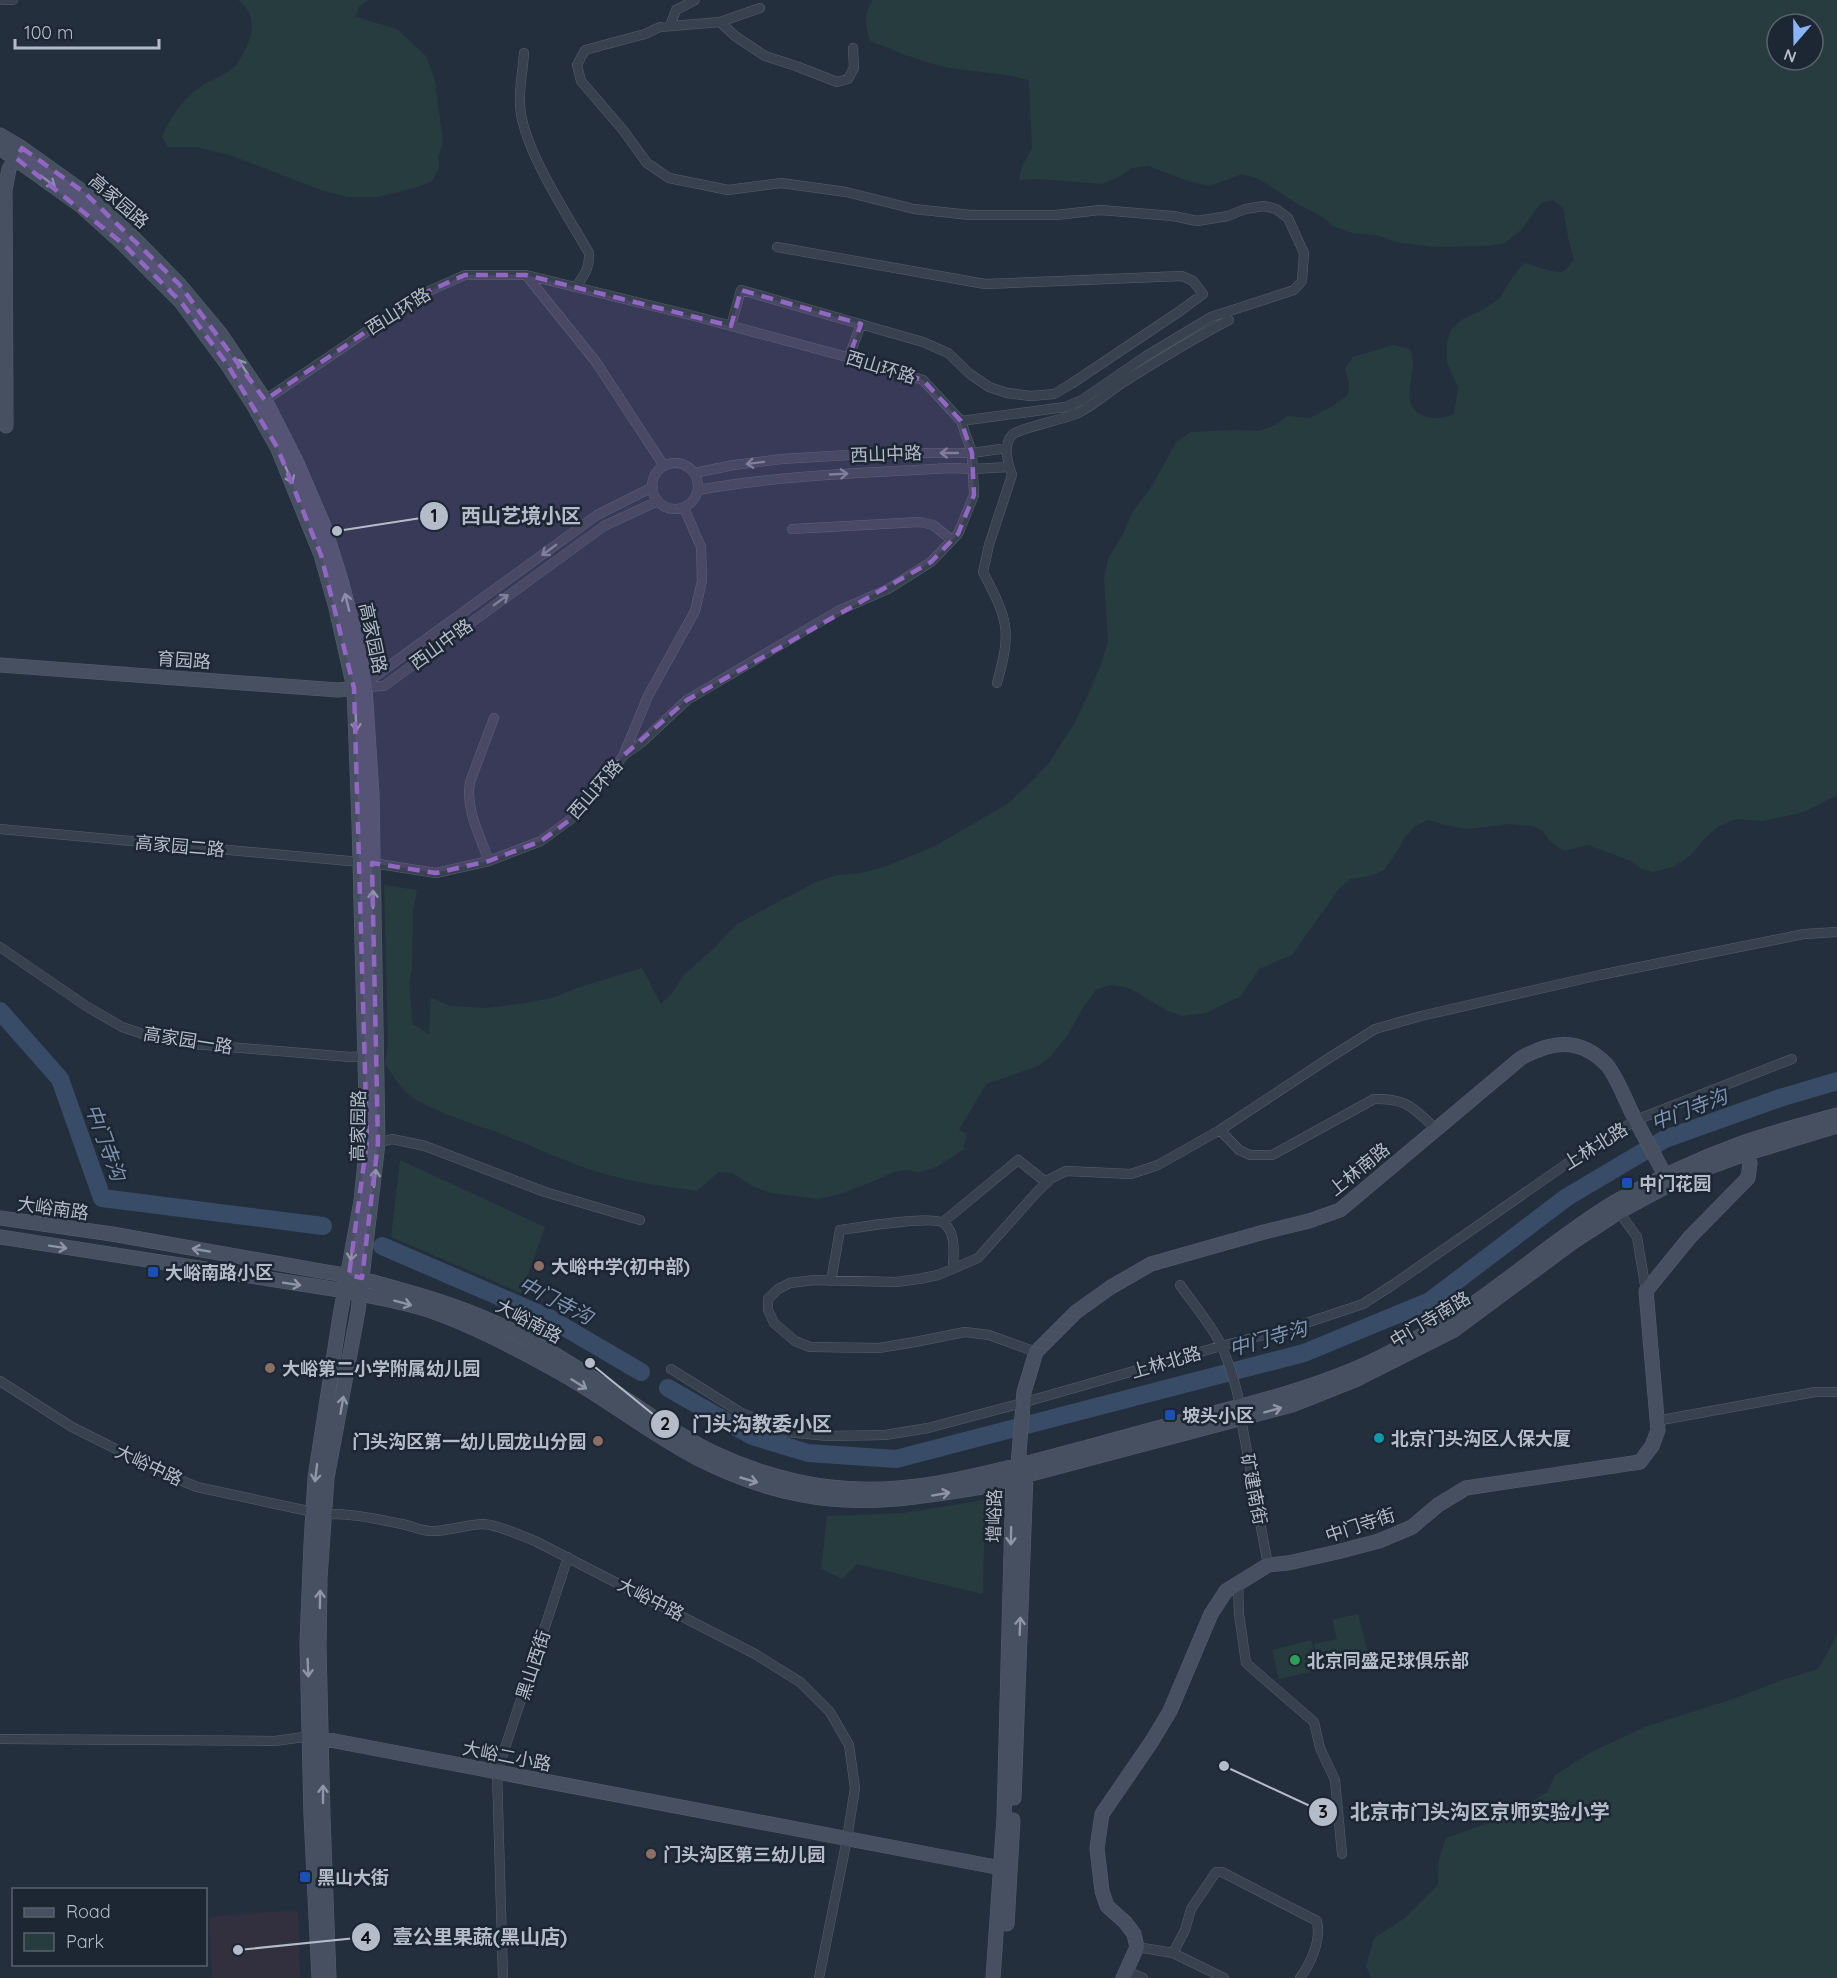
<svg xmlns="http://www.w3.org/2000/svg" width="1837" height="1978" font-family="Quicksand,'Noto Sans SC',sans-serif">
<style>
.medical{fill:#32303f}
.green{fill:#263c3f;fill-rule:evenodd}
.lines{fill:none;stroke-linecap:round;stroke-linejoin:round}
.river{stroke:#394c67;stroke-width:18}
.street-casing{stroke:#565f6c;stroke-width:10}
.secondary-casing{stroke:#565f6c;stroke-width:15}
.street{stroke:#38414e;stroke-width:9}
.secondary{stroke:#465061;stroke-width:14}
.oneway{stroke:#8e96a5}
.oneway2{stroke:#7c8592}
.marked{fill:#9266c3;fill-opacity:0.2;stroke:#9266c3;stroke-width:4.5;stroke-dasharray:12 8;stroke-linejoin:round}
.transit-dot{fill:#1a4fb4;stroke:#1d2633;stroke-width:2}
.education-dot{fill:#8d6e63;stroke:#1d2633;stroke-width:2}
.culture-dot{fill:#0f9aa8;stroke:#1d2633;stroke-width:2}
.leisure-dot{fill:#2e9e5b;stroke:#1d2633;stroke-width:2}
.labels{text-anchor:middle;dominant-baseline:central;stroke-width:5;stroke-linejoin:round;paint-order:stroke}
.street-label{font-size:18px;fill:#b4bcc9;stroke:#1d2633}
.poi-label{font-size:18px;font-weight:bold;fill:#b4bcc9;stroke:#1d2633;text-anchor:start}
.water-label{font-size:20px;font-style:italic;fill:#7c92b1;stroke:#1d2633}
.leader{fill:none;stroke:#b4bcc9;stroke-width:2}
.callout-dot{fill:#b4bcc9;stroke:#1d2633;stroke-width:2}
.mark-label{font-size:18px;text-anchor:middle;font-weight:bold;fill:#111}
.callout-label{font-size:20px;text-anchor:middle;font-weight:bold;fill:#b4bcc9;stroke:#1d2633;stroke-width:5;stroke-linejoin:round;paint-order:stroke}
</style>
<rect width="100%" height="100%" fill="#242f3e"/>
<path class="medical" d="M298,1911L300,1978H212L209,1917L264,1912Z"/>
<path class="green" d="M238,0H368L359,7L356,17L397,29L426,56L435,80L443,143L438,157L439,168L432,181L418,187L378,197H347L321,190L230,155L197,147H168L162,137C170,118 181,102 197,89C208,81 222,77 233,68C238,64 240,58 243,53C254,35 257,13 238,0Z
M873,0H1837V795L1804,812L1763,821L1736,819L1719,826L1705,838L1690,856L1673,867L1653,872L1642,869L1629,860L1588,845L1564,851L1552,843L1543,831L1532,826L1510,824L1468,829L1450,826L1428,820L1416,826L1405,837L1396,853L1384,870L1372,876L1350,879L1338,890L1292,955L1259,969L1241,996L1206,1013L1182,1016L1168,1011L1152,1002L1137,992L1125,987L1109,985L1096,990L1084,1006L1067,1036L1051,1056L1038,1066L986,1084L959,1130L967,1134L963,1150L938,1166L920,1172L905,1170L894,1172L867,1184L840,1194L818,1199L771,1193L754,1187L732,1173L719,1172L697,1191C661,1186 624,1181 589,1169C556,1158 524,1142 491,1130C470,1123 421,1107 407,1093C398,1085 392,1073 385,1064L388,1044L384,885L417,890L413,910L412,968L409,983L413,1024L429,1034L431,998L450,1006L488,1008L526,1003L552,998L580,987L642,968L661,1004L672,993L684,975L716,946L736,925L759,912L814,883L837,875L861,873L887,866L935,846L1007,804L1032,781L1049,763L1074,724L1086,699L1100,667L1108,642L1104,578L1108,559L1123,534L1133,511L1150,489L1177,441L1191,432L1236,430L1259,431L1275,425L1287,416L1310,418L1331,407L1348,395L1349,383L1345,369L1353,357L1393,345L1410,349C1412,355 1414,362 1413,368C1411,385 1402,405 1422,415C1433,420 1443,419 1454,414L1458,387L1447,363V342L1451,330L1463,319L1484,309L1500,298L1512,278L1524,263C1534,265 1556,275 1564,271C1567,269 1571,263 1574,260L1568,237L1563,208L1553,200L1541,203L1521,230L1505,243L1487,246L1434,247L1396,242L1376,235L1352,233L1333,226L1324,218L1296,203L1259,179L1242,174L1210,186L1185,180L1149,166L1132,168L1117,178L1102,184L1040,179L1019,180L1022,166L1032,148L1029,80C1000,72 970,72 941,66C916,60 894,50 870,41C865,25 863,15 873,0ZM1777,24H1813V60H1777Z
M400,1160L545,1227L521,1293L391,1237Z
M985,1500L983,1594L857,1564L842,1579L821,1569L827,1516L902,1513Z
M1358,1614L1369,1657L1343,1664L1337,1641L1342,1664L1320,1669L1314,1644L1337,1639L1332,1620Z
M1837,1635V1978H1371L1366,1966L1374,1938L1405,1918L1438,1885L1439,1859L1446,1838L1500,1819L1522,1808L1547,1792L1555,1775L1591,1752L1645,1727L1736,1698L1779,1681L1818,1669Z
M1311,1640L1319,1670L1279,1679L1272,1650Z"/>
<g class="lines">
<path class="river" d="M0,1011L60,1079L102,1198L323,1226
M382,1246L549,1318L641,1372
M668,1388L752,1436L808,1453L896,1459L1304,1353L1430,1301L1567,1197L1665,1139L1780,1098L1837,1081"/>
<defs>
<path id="street" d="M3,0H13
M720,22L760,8
M670,26L676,10L695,0
M853,48L854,68L848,79L837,82L796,66L765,56L735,36L720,22L660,27L645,34L585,50L577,65L581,81L623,130L647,163L669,178L728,190L781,183L846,192L914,209L970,215H1056L1100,210L1173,216L1197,221L1228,216L1245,209L1264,206L1276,209L1288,218L1304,253L1302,281L1294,290L1211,317L1146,356L1082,400L1065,407L961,421
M524,53C523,70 519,87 520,104C521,146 568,216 589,253C590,268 584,275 576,287
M526,275L596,362L664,466
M731,326L741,290L923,342L948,353L970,374L989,387L1007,393L1031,396L1054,394L1071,384L1180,311L1203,294L1193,281L1182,276L985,284L777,247
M849,357L861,324
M265,400L422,294L465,275H526L698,317L873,364L923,380L961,421L972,453L974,495L958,534L931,562L888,589L838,611L687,700L641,743L624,755L578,814L541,841L489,861L436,873L372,863
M652 486a23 23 0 1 1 46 0a23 23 0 1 1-46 0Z
M694,473L734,465L782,459L882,453H972L1007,448
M698,490C782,475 866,473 951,468L973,469L1009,467
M792,529L920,522L933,525L952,540
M997,683C1012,630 1008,620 983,572L989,545L1012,475C1008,464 1003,445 1012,435C1017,429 1064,419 1076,414C1093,406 1107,393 1122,383C1157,361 1192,339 1229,320
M365,687L373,678L404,655L597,515L653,487
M365,687L384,686L604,526L658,501
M624,754L648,696L695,611L702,581L701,547L684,508
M0,829L360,862
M489,861C480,836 465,809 470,782L494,718
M0,947L86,1006L122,1027L155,1038L193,1044L350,1057L364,1056
M1220,1130L1239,1150L1250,1155H1272L1374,1099C1407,1098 1413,1108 1436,1129
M378,1143L392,1139L425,1146L545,1192L640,1220
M1616,1208L1637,1237L1646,1291
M943,1222L1018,1160L1047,1183
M831,1281L840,1230C857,1228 935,1214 945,1224C957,1235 953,1255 953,1269
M1180,1285C1192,1302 1211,1325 1220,1343C1229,1362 1241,1398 1241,1419L1268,1565
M1036,1352L989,1335L965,1332L915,1342L879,1348L810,1347L795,1341L774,1323L768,1310V1299L778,1289L790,1283L814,1280L896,1282L919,1279L938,1275L978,1258L1036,1193L1050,1179L1066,1171L1131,1174L1158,1165L1220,1130L1326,1060L1375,1029L1421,1016L1600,975L1804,934L1837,932
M671,1369L740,1412L786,1432L828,1436L885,1435L928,1428L1022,1403L1221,1346L1291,1328L1363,1304L1394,1284L1575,1158L1636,1120L1792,1059
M0,1381L72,1427L170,1476L197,1487L313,1512
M1656,1421L1815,1392H1837
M325,1514C352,1513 376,1519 402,1524C411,1526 420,1530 429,1531C448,1532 466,1524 484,1524C499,1525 522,1536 537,1542L755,1654L800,1682L830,1712L849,1745L855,1788L847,1839L819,1978
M1238,1582L1239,1614L1246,1663L1314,1722L1320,1748L1335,1780L1342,1854
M0,1739L275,1741L311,1736
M1137,1947L1173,1953L1224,1978
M1173,1953L1185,1930L1191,1909L1216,1872H1222L1317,1921C1321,1941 1312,1961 1300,1978
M1127,1971L1143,1978
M503,1978L497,1772L568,1557"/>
<path id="secondary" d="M0,135L22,148L85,193L134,238L179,284L220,333L265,400L297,463L324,526L341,580L358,645L365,687L372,794L378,1143L358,1311L327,1478L320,1578L319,1646L323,1817L329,1978
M0,148L81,206L122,243L181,302L227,364L254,406L277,447L321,555L336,608L354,688L359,822L367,1141L361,1201L340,1316L315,1478L311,1544L307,1643L311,1815L319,1978
M6,426L5,190L9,169L19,153
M0,665L338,690L363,688
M0,1218L112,1234L326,1272C351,1275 374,1282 398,1289C427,1297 456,1306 484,1318C524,1334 563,1359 599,1382C637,1405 672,1432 712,1452C748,1469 789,1482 830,1487C912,1497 995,1471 1073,1451C1129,1436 1185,1420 1241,1406C1288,1394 1337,1379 1381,1357C1418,1338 1454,1318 1487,1294C1530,1263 1570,1229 1615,1202C1655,1179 1698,1159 1742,1143C1773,1132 1805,1124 1837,1115
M0,1237L346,1291C372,1297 399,1301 425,1309C473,1325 520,1350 564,1375C610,1401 652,1435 699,1459C731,1475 766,1488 802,1495C862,1507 922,1497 982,1487L1292,1405L1355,1380L1454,1330L1573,1242L1619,1212L1669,1185L1707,1168L1748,1153L1837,1126
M314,1737L1001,1868
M1014,1798L1026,1474L1021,1469
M1007,1924L1013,1820
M993,1978L1004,1818L1013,1478L1018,1465L1024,1392L1036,1352L1076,1312L1111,1287L1151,1264L1264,1232L1309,1221L1340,1210L1521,1058C1552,1041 1579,1037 1606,1064C1615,1073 1626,1101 1632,1113C1644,1136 1657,1160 1669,1183
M1123,1978L1137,1947L1134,1934L1125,1922L1107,1906L1102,1891L1097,1848L1102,1814L1152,1741L1170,1711L1211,1614L1226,1591L1268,1565L1288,1563L1337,1552L1379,1541L1412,1527L1438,1505L1466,1488L1640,1462L1652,1446L1658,1430L1646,1291L1690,1237L1748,1178L1750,1163L1745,1144"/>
</defs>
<use href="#street" class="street-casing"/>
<use href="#secondary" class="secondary-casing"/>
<use href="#street" class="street"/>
<use href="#secondary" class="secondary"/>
</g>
<defs><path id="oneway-shaft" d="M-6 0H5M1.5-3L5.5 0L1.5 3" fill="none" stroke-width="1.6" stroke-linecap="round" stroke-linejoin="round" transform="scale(1.5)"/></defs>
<g class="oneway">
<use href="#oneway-shaft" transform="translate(48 181) rotate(37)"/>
<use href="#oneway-shaft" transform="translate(243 367) rotate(-124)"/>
<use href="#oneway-shaft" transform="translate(289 475) rotate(67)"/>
<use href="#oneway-shaft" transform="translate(347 602) rotate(-104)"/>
<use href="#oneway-shaft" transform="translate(356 722) rotate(88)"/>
<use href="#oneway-shaft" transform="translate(373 899) rotate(-90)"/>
<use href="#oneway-shaft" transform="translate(375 1178) rotate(-84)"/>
<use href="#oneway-shaft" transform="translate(58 1247) rotate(9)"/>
<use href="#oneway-shaft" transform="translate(201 1250) rotate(-170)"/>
<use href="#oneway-shaft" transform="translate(352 1252) rotate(99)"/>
<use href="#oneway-shaft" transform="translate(292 1284) rotate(9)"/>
<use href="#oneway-shaft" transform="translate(403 1303) rotate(15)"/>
<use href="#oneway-shaft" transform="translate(579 1384) rotate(32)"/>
<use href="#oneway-shaft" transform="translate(342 1405) rotate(-80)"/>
<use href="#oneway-shaft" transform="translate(1273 1410) rotate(-15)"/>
<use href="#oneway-shaft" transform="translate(316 1473) rotate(97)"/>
<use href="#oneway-shaft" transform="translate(749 1480) rotate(16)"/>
<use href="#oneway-shaft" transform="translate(941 1494) rotate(-10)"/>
<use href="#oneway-shaft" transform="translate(1011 1536) rotate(91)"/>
<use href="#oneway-shaft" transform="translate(320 1599) rotate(-89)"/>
<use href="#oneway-shaft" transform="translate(1020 1626) rotate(-88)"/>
<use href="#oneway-shaft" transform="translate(308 1668) rotate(88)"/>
<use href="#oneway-shaft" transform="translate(323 1794) rotate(-90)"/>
</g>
<g class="oneway2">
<use href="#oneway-shaft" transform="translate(949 453) rotate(180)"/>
<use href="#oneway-shaft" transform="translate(755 463) rotate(173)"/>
<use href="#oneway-shaft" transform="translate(839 474) rotate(-3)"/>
<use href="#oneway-shaft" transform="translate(549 550) rotate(144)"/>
<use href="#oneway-shaft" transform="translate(501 600) rotate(-36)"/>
</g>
<path class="marked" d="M22,148L85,193L179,284L265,400L422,294L465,275H526L731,326L741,290L861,324L849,357L923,380L961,421L972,453L974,495L958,534L931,562L687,700L624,755L578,814L541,841L489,861L436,873L372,863L378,1143L362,1278L349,1275L367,1141L354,688L321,555L277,447L227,364L181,302L122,243L16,158Z"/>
<g class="transit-dot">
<rect x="1621" y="1177" width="12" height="12" rx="3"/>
<rect x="147" y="1266" width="12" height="12" rx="3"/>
<rect x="1164" y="1409" width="12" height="12" rx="3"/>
<rect x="299" y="1871" width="12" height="12" rx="3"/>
</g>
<g class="education-dot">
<circle cx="539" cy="1266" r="6"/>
<circle cx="270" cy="1368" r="6"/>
<circle cx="598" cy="1441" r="6"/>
<circle cx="651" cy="1854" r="6"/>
</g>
<circle class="culture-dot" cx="1379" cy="1438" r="6"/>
<circle class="leisure-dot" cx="1295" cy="1660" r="6"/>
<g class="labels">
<g class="street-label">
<text transform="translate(119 201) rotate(41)">高家园路</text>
<text transform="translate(398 311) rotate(-32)">西山环路</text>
<text transform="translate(881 367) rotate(17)">西山环路</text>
<text transform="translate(886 454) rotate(-2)">西山中路</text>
<text transform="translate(373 638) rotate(78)">高家园路</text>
<text transform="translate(441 644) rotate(-36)">西山中路</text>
<text transform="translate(184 660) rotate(4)">育园路</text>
<text transform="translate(595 789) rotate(-49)">西山环路</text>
<text transform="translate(180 846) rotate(5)">高家园二路</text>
<text transform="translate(188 1040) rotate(9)">高家园一路</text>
<text transform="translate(358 1126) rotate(-89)">高家园路</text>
<text transform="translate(1595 1146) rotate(-32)">上林北路</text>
<text transform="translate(1359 1169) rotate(-39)">上林南路</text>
<text transform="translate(53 1208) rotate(8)">大峪南路</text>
<text transform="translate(1430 1319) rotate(-31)">中门寺南路</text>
<text transform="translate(529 1321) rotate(28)">大峪南路</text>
<text transform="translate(1166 1362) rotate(-16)">上林北路</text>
<text transform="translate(149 1465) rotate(25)">大峪中路</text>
<text transform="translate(1254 1489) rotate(79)">矿建南街</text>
<text transform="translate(994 1516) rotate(-89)">增峪路</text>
<text transform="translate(1360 1525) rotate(-18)">中门寺街</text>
<text transform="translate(651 1599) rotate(27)">大峪中路</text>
<text transform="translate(533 1665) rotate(-72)">黑山西街</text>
<text transform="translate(507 1756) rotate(11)">大峪二小路</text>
</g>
<g class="poi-label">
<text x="1639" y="1183">中门花园</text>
<text x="551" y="1266">大峪中学(初中部)</text>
<text x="165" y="1272">大峪南路小区</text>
<text x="282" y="1368">大峪第二小学附属幼儿园</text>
<text x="1182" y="1415">坡头小区</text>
<text x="1391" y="1438">北京门头沟区人保大厦</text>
<text x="586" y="1441" text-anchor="end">门头沟区第一幼儿园龙山分园</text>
<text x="1307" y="1660">北京同盛足球俱乐部</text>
<text x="663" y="1854">门头沟区第三幼儿园</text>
<text x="317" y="1877">黑山大街</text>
</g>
<g class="water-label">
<text transform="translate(1689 1109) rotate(-21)">中门寺沟</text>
<text transform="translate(106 1142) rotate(70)">中门寺沟</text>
<text transform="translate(556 1300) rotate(27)">中门寺沟</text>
<text transform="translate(1268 1338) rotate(-16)">中门寺沟</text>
</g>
</g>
<path class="leader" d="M337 531L434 516M590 1363L665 1424M1224 1766L1323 1812M238 1950L366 1937"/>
<g class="callout-dot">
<circle cx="337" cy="531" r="6"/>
<circle cx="590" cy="1363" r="6"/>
<circle cx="1224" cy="1766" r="6"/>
<circle cx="238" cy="1950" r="6"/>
<circle cx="434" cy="516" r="15"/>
<circle cx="665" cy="1424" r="15"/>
<circle cx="1323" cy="1812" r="15"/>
<circle cx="366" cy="1937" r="15"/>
</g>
<g class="mark-label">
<text x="434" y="522">1</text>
<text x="665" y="1430">2</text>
<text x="1323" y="1818">3</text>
<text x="366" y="1944">4</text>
</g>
<g class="callout-label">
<text x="521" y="523">西山艺境小区</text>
<text x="762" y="1431">门头沟教委小区</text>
<text x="1480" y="1819">北京市门头沟区京师实验小学</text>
<text x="480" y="1944">壹公里果蔬(黑山店)</text>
</g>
<rect x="12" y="1888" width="195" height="78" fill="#1d2633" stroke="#59626f" stroke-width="1.5"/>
<rect x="24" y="1908" width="30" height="9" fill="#465061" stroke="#59626f" stroke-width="1.5"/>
<text x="66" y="1918" font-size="18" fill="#b4bcc9">Road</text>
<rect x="24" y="1933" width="30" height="18" fill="#263c3f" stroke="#59626f" stroke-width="1.5"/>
<text x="66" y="1948" font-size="18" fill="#b4bcc9">Park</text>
<g transform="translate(1795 42) rotate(200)"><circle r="28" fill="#1d2633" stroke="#59626f" stroke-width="1.5"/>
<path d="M0-4.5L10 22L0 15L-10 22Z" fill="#8ab4f8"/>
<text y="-9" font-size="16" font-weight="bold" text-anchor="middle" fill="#b4bcc9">N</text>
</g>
<path d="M15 39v9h144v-9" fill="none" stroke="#b4bcc9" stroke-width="3"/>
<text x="24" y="39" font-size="18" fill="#b4bcc9" stroke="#1d2633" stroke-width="4.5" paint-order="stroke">100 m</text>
</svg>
